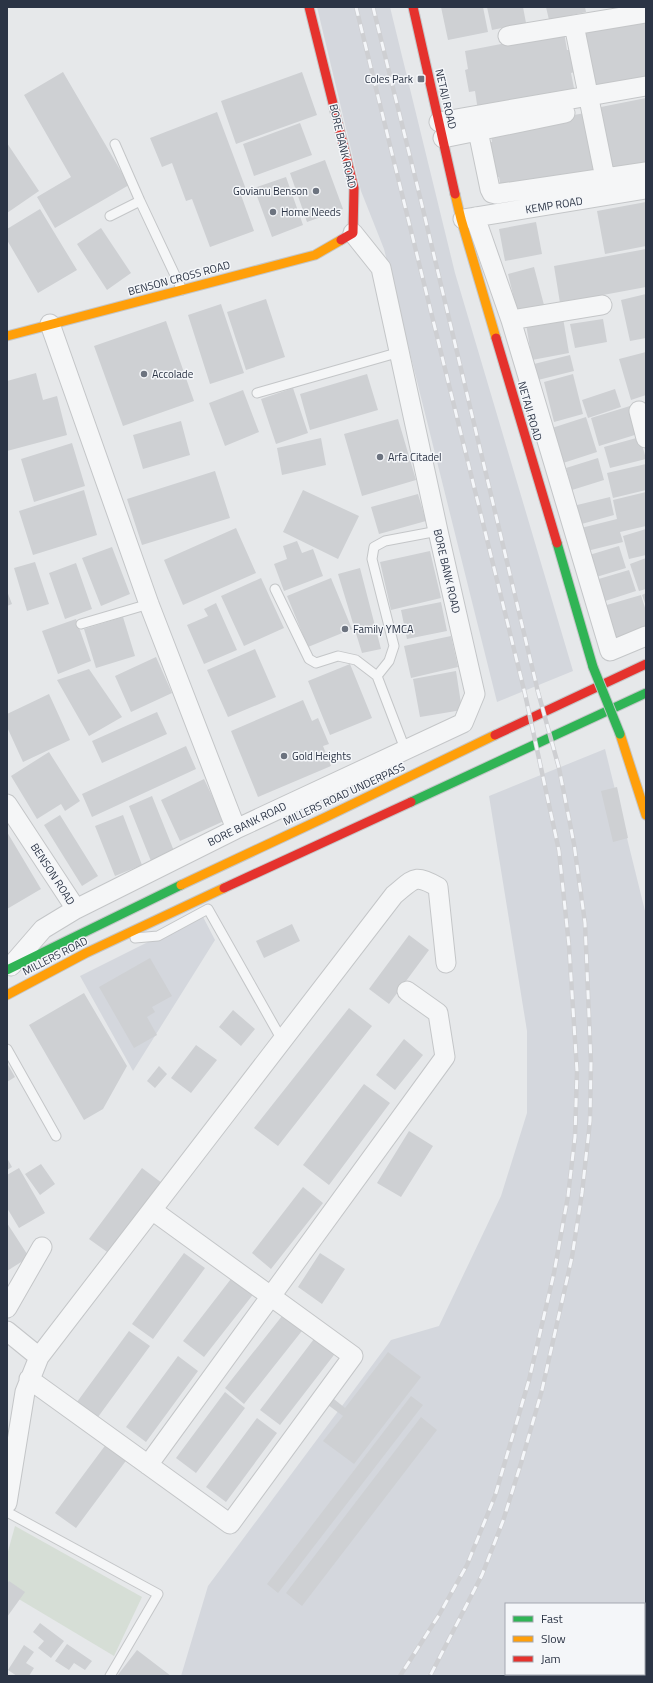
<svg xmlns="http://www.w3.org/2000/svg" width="653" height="1683" font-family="'Titillium Web',sans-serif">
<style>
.built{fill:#d4d7dd}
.green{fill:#d6ded6}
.building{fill:#ced0d3}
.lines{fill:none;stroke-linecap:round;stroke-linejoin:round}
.lane-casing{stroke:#c4c6c8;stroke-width:11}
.street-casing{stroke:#c4c6c8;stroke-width:21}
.fast-casing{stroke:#c4c6c8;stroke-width:11}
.slow-casing{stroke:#c4c6c8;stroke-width:11}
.jam-casing{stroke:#c4c6c8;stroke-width:11}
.lane{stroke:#f5f6f7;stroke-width:9}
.street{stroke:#f5f6f7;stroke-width:19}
.fast{stroke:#30b455;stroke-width:9}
.slow{stroke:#ff9f0a;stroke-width:9}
.jam{stroke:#e5322d;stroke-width:9}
.rail-casing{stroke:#cecfd2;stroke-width:4.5}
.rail{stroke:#f4f6f9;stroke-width:3;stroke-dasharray:9;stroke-linecap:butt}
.fast-bridge-casing{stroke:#c2c5c8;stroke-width:11;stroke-linecap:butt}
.fast-bridge{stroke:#30b455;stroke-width:9}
.poi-dot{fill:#6c737f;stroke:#f4f6f9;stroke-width:1.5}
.labels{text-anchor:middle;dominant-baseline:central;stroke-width:3;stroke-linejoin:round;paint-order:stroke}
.poi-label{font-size:11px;fill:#2b3445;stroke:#f4f6f9;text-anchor:start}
.street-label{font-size:11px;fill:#2b3445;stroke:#f4f6f9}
</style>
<rect width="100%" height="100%" fill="#e6e8ea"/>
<path class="built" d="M317,7H390L455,273L573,671L497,702L384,249L361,191Z
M605,749L646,915V1653L644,1658V1604H506V1674H637L636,1676H181L208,1586L391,1340L439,1326L501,1196L527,1113V1031L489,796Z
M202,915L215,940L133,1071L80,976Z"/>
<path class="green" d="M15,1526L142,1597L114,1656L7,1592V1555Z"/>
<path class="building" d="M441,7H483L488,32L448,40Z
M487,7H523L526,23L492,30Z
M546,7H585L586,12L549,20Z
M646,16V84L592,95L579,29Z
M564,32L567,50H571L575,72L571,73L575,93L478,111L475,91L469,92L465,70L468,69L465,51Z
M63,72L129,185L55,228L37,197L71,177L24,95Z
M302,72L317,115L236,144L221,101Z
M646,98V167L608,175L596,108Z
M217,112L247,192L241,195L254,231L210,247L192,199L186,201L172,163L162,167L150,138Z
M585,113L597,175L502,193L499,177L490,178L484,143L492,142L490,130Z
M300,123L312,155L254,176L243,144Z
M7,143L39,191L7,213Z
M325,160L343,209L307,222L290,173Z
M286,177L303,225L272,237L254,188Z
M646,202V246L605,254L597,211Z
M40,209L77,270L38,293L7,240V229Z
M536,222L542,254L505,261L499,229Z
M101,228L131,273L107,290L77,244Z
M646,249V287L560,303L554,266Z
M534,267L544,305L517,311L508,274Z
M646,294V338L630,341L621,300Z
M266,299L285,357L246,370L227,312Z
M221,304L244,373L210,384L188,315Z
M563,318L569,353L532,360L526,324Z
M603,319L607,342L575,348L570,324Z
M166,321L194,401L123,426L94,346Z
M646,352V395L631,400L619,359Z
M570,355L574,371L538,380L534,364Z
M36,373L43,400L57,396L67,435L7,451V381Z
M367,374L378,410L310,430L300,394Z
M573,374L583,414L554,422L544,382Z
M293,388L308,433L276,444L261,399Z
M615,389L621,407L588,418L582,400Z
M243,390L259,432L225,446L209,403Z
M630,406L638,434L599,446L591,418Z
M586,417L597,452L563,463L552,428Z
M398,419L416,480L362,496L344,434Z
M181,421L190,455L143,469L133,435Z
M640,437L646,459L610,468L604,447Z
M321,438L326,465L282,475L277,448Z
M72,443L85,486L34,502L21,459Z
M598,458L604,480L572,490L566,468Z
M646,464V490L613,498L607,473Z
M215,471L230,518L142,545L127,499Z
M84,490L97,535L33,555L19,511Z
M303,490L359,516L338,559L283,532Z
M646,492V526L620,532L623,542L583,552L577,529L617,519L613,500Z
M418,494L426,521L379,534L371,507Z
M610,497L614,515L578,525L573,506Z
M236,528L256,573L183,605L164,560Z
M646,529V555L629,559L623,536Z
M297,541L302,553L313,549L323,576L284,591L274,564L287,559L283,546Z
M619,546L626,568L593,578L586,556Z
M112,547L130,594L101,606L82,558Z
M430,551L441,598L391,610L380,562Z
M646,558V589L639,591L630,564Z
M35,562L49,604L27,611L14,568Z
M76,563L92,609L65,619L49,573Z
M360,568L381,649L362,653L338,574Z
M629,570L636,591L599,603L592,581Z
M261,578L284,628L244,646L221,596Z
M331,578L352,629L308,647L287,596Z
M7,591L12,604L7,606Z
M646,593V606L642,595Z
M641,595L646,611V634L611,644L600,607Z
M441,602L447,631L407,639L401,610Z
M216,603L237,650L204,664L187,625L208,616L204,609Z
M123,617L135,656L96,668L84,629Z
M76,619L91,661L58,674L42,631Z
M451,636L458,667L411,678L404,646Z
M255,649L276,697L228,717L207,670Z
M156,657L172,693L131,712L115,676Z
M350,664L372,718L330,735L308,681Z
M89,669L122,717L89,736L57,680Z
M456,671L462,710L420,717L413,679Z
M49,694L70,740L23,762L7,727V714Z
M303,700L312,721L318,718L329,744L323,746L331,766L258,797L231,731Z
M157,712L167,734L102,763L92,741Z
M186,746L196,769L92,817L82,794Z
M49,752L80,801L65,811L61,804L37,819L11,776Z
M204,779L224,821L180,841L161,800Z
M617,787L628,838L613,842L601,791Z
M152,796L174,851L151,861L129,806Z
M60,815L98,876L82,886L44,825Z
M123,815L142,865L115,876L95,826Z
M7,832L41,889L7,909Z
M292,924L300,941L264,958L256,941Z
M409,935L429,950L389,1004L369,989Z
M150,958L172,996L152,1007L155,1012L147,1017L157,1035L134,1048L99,987Z
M84,993L127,1066L103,1109L84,1120L29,1025Z
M349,1008L372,1026L278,1146L254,1128Z
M233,1010L255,1029L241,1046L219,1027Z
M404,1039L423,1055L395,1090L376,1075Z
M196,1045L217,1060L191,1093L171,1078Z
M7,1063L15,1077L7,1082Z
M159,1066L167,1074L155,1088L147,1081Z
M364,1084L390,1103L329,1185L303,1165Z
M409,1131L433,1146L401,1197L377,1183Z
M7,1158L12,1167L7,1170Z
M41,1164L55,1184L40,1195L25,1174Z
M19,1168L45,1213L19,1228L7,1208V1175Z
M142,1168L162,1183L110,1254L89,1239Z
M303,1187L323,1203L271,1269L252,1253Z
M7,1223L29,1257L7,1271Z
M184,1253L205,1268L153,1339L132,1324Z
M320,1253L345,1269L322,1304L298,1287Z
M234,1275L255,1292L204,1357L183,1341Z
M286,1311L305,1327L244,1404L225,1388Z
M129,1331L150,1346L98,1417L77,1402Z
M317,1335L337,1351L280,1425L260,1410Z
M388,1352L421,1377L354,1464L323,1441L343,1416L324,1402L329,1395L345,1408Z
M178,1356L198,1371L146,1442L126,1427Z
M225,1392L245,1408L196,1473L176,1458Z
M411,1396L423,1405L278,1593L267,1584Z
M421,1417L437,1430L302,1606L286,1593Z
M257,1418L277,1433L226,1502L206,1487Z
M107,1443L128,1458L76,1528L55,1513Z
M9,1581L25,1592L7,1617V1584Z
M40,1623L64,1641L51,1658L38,1648L44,1641L33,1632Z
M67,1644L92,1661L85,1670L74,1663L69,1670L55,1661Z
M24,1645L34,1652L26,1663L34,1668L29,1676H17L8,1670Z
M137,1650L171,1676H117Z"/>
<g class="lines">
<defs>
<path id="lane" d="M115,144L140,201
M110,216L140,201L182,290
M257,393L400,352
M275,589L309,659L316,663L338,656L356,660L377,676
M81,624L149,604
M405,749L377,676L389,661L394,646L372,559L374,547L385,541L438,531
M135,938L158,936L208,909L282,1040
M7,1049L56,1136
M7,1512L158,1594L110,1676"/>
<path id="street" d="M574,25L605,178
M508,36L646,13
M439,122L646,86
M478,131L490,189L492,193L496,194L646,172
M443,138L565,113
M475,217L511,320L610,651L646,636
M463,219L646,189
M511,320L602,305
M50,324L149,604L236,829
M639,411L646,438
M7,804L76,909L43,929L11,966
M76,909L236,829L463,723L475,694L438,531L381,268L353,233
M7,1308L42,1247
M7,1331L39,1357
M29,1379L230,1524L353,1356L152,1210
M148,1465L445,1057L438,1013L407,991
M7,1503L25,1392L39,1357L394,895C414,879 414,873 438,887L446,963"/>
<path id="fast" d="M557,543L593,667
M411,802L646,693
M7,970L181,885"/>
<path id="slow" d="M455,194L461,219L496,338
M7,336L315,255L341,240
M620,734L646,815
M181,885L326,817L495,735
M7,995L86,953L224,888"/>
<path id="jam" d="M309,7L354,188L353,233L341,240
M413,7L455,194
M496,338L557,543
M495,735L646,664
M224,888L411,802"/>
</defs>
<use href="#lane" class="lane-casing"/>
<use href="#street" class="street-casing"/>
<use href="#fast" class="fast-casing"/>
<use href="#slow" class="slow-casing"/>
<use href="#jam" class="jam-casing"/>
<use href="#lane" class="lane"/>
<use href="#street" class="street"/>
<use href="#fast" class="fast"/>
<use href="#slow" class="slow"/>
<use href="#jam" class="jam"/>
<defs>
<path id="rail" d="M356,7L525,694L559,851L569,946L577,1071L575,1137L568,1196L554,1273L529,1380L495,1496L467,1565L439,1615L400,1676
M373,7L421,201L538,692L559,768L574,844L585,923L591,1063L590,1121L582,1193L572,1257L542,1390L522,1460L503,1521L482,1575L430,1676"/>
</defs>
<use href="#rail" class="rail-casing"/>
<use href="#rail" class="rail"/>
<defs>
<path id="fast-bridge" d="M593,667L620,734"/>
</defs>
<use href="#fast-bridge" class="fast-bridge-casing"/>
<use href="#fast-bridge" class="fast-bridge"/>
</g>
<g class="poi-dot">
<rect x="417" y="75" width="8" height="8" rx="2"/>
<circle cx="316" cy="191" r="4"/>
<circle cx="273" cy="212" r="4"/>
<circle cx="144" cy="374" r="4"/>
<circle cx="380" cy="457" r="4"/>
<circle cx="345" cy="629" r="4"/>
<circle cx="284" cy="756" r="4"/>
</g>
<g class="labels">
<g class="poi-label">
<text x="413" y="79" text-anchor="end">Coles Park</text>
<text x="308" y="191" text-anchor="end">Govianu Benson</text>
<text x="281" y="212">Home Needs</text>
<text x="152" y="374">Accolade</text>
<text x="388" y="457">Arfa Citadel</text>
<text x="353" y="629">Family YMCA</text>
<text x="292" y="756">Gold Heights</text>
</g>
<g class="street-label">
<text transform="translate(446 99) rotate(77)">NETAJI ROAD</text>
<text transform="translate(343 146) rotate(77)">BORE BANK ROAD</text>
<text transform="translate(554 205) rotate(-9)">KEMP ROAD</text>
<text transform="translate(179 278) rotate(-15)">BENSON CROSS ROAD</text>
<text transform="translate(530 411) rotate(74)">NETAJI ROAD</text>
<text transform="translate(447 571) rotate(77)">BORE BANK ROAD</text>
<text transform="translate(344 794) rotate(-25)">MILLERS ROAD UNDERPASS</text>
<text transform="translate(247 824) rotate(-26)">BORE BANK ROAD</text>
<text transform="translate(53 874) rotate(57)">BENSON ROAD</text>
<text transform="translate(55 956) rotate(-27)">MILLERS ROAD</text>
</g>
</g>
<rect width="653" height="1683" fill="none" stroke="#2b3445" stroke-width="16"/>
<rect x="505" y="1603" width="140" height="72" fill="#f4f6f9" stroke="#a4a8b1"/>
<rect x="513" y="1616" width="20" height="6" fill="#30b455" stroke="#a4a8b1"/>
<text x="541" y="1623" font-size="12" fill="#2b3445">Fast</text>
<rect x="513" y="1636" width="20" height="6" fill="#ff9f0a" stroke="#a4a8b1"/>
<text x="541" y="1643" font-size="12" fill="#2b3445">Slow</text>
<rect x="513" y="1656" width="20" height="6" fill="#e5322d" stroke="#a4a8b1"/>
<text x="541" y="1663" font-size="12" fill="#2b3445">Jam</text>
</svg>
